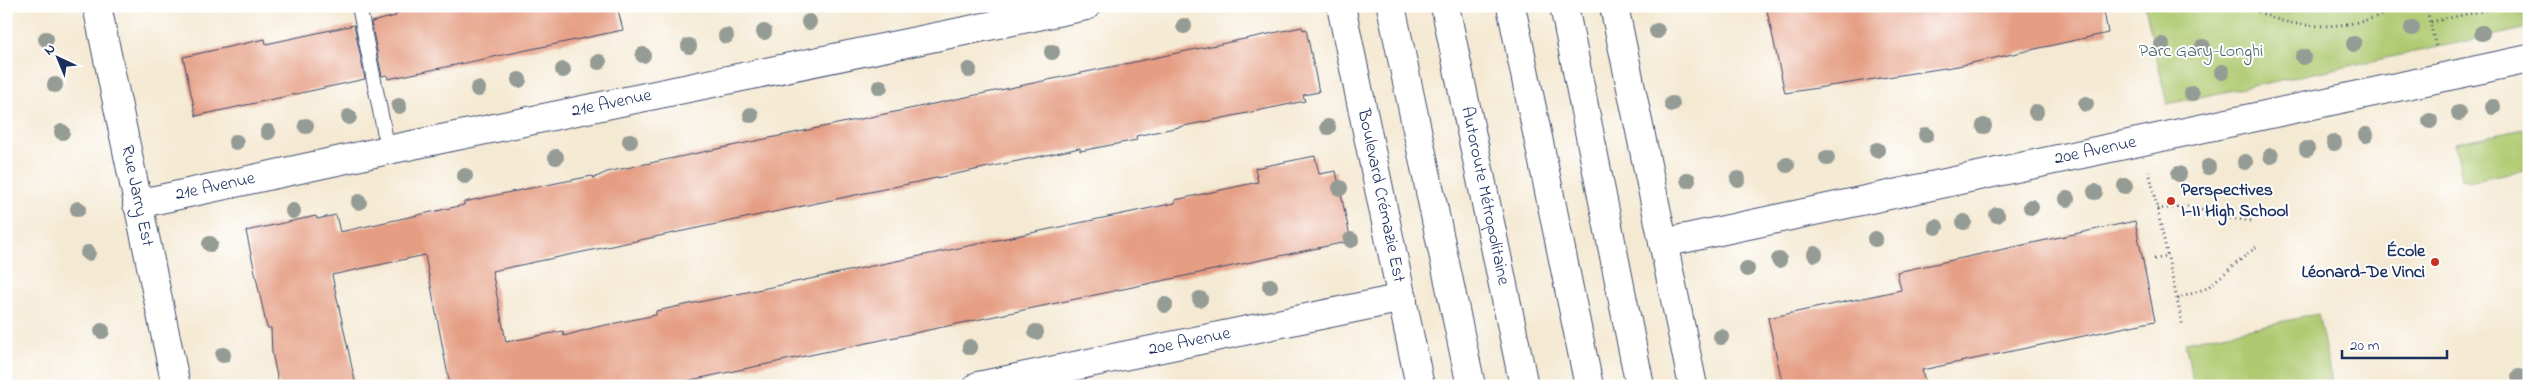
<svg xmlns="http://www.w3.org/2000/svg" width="2535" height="392" font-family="'Indie Flower',sans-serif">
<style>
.green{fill:#afc96f;stroke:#657c66}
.building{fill:#e59e83}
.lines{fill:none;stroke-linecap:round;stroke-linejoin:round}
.service-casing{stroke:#3c4b6f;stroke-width:16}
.minor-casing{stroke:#3c4b6f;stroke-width:30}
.tertiary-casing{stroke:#3c4b6f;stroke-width:30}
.secondary-casing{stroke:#3c4b6f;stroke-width:30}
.motorway-casing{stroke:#3c4b6f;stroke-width:30}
.path{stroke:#3c4b6f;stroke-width:3;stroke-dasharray:1 4;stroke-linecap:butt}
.service{stroke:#fff;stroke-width:14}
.minor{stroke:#fff;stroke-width:28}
.tertiary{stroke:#fff;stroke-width:28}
.secondary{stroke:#fff;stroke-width:28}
.motorway{stroke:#fff;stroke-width:28}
.tree{fill:#959c95}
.poi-dot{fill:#c8321e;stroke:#fff;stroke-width:2}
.labels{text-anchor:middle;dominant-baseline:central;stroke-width:4;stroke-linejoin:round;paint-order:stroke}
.park-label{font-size:18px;fill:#475d63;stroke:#fff}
.street-label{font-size:18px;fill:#1b2f5e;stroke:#fff}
.poi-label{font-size:18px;font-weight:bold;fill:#1b2f5e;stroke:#fff;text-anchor:start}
</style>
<rect width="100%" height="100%" fill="#fff"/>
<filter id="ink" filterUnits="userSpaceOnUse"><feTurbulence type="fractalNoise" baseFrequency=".02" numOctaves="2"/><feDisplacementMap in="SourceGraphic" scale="10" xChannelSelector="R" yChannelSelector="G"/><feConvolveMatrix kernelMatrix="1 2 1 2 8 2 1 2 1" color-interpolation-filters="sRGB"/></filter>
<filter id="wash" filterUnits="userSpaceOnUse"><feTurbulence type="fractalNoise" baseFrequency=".0096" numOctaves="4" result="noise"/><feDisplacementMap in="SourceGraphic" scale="20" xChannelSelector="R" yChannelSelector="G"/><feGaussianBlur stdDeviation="1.12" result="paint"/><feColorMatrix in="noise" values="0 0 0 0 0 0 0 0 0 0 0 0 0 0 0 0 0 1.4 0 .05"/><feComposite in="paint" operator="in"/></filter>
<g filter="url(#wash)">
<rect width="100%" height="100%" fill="#f4e9d2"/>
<path class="green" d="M2145,6H2529V28L2167,104Z
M2529,128V169L2469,181L2462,179L2455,143Z
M2318,314L2332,382L2315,386H2194L2185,342Z"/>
<g id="blocks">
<path class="building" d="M426,6H617L623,30L388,79L387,75L382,76L371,22L396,16L395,13Z
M1766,6H2103L2108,33L1958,66L1785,93Z
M354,25L365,79L196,116L183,57L265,39L266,44Z
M1302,27L1303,30L1306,29L1319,92L1303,95L1305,101L1136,136L1137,140L1080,151V148L492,271L506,342L563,331L564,336L596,327L656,315V311L1175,203V200L1258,182L1255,168L1315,156L1319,174L1336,171L1351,241L663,386H450L425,255L332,275L356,386H279L272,352L271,328H267L246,231L316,216L317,219L336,215L340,232L464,205V202L506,193L592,176L594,178L607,172Z
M2135,221L2155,321L1922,370L1926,386H1783L1768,318L1901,290L1897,272Z"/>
</g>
</g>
<g filter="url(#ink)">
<use href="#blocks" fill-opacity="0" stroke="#3c4b6f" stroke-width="1"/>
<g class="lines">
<defs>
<path id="service" d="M359,6L388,150"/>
<g id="minor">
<path id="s1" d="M137,204L388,150L1086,6"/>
<path id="s2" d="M1663,243L2529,59"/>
<path id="s3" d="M978,386L1403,298"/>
</g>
<g id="tertiary">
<path id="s4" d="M97,6L176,386"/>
</g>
<g id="secondary">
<path id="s5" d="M1341,6L1420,386"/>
<path d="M1614,6L1693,386"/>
</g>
<g id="motorway">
<path d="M1391,6L1471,386"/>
<path id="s6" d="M1445,6L1524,386"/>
<path d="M1511,6L1589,386"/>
<path d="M1564,6L1640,386"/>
</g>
</defs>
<use href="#service" class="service-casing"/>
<use href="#minor" class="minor-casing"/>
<use href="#tertiary" class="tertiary-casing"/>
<use href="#secondary" class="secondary-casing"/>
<use href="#motorway" class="motorway-casing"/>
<path class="path" d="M2250,6C2286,33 2360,32 2397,6
M2426,6L2436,47
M2519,6L2525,27
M2431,22L2504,6
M2149,171L2183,327
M2157,209L2188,206L2230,218L2252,221
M2154,259L2168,257
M2177,299L2207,288L2256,247"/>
<use href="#service" class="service"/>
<use href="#minor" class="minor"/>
<use href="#tertiary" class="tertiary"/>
<use href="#secondary" class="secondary"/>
<use href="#motorway" class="motorway"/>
</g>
<g class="tree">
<circle cx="809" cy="22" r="8"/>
<circle cx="1184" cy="26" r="8"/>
<circle cx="2412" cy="28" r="8"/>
<circle cx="1657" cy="31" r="8"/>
<circle cx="764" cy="32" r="8"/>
<circle cx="2482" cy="33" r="8"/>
<circle cx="726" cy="36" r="8"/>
<circle cx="46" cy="39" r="8"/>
<circle cx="2354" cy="44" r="8"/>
<circle cx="2162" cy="45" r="8"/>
<circle cx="689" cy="46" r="8"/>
<circle cx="2203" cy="47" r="8"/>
<circle cx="1052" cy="52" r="8"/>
<circle cx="643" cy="55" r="8"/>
<circle cx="2303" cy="57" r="8"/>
<circle cx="599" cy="62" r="8"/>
<circle cx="563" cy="70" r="8"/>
<circle cx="969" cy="70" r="8"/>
<circle cx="2222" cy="72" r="8"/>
<circle cx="519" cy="80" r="8"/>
<circle cx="55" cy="85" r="8"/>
<circle cx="880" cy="87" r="8"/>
<circle cx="478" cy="89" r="8"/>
<circle cx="2192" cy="94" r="8"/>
<circle cx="1672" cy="104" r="8"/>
<circle cx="2086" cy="104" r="8"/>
<circle cx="399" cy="106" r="8"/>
<circle cx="2493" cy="107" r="8"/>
<circle cx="2036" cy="112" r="8"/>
<circle cx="2459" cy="113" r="8"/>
<circle cx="751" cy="115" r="8"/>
<circle cx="349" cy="117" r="8"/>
<circle cx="2430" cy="121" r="8"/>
<circle cx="306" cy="126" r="8"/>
<circle cx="1984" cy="126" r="8"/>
<circle cx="1328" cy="127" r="8"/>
<circle cx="62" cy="132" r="8"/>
<circle cx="268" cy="132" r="8"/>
<circle cx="1926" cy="135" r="8"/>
<circle cx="2366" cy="135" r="8"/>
<circle cx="630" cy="141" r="8"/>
<circle cx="236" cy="142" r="8"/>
<circle cx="2334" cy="143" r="8"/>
<circle cx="2307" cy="149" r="8"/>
<circle cx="1877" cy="150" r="8"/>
<circle cx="2271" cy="156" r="8"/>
<circle cx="556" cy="157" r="8"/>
<circle cx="1827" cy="158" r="8"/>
<circle cx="2245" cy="162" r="8"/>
<circle cx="1787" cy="165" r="8"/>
<circle cx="2208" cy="167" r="8"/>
<circle cx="2179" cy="174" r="8"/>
<circle cx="465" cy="176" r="8"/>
<circle cx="1738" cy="179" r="8"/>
<circle cx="1688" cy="180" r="8"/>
<circle cx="2125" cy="186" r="8"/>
<circle cx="1340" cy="188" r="8"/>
<circle cx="2095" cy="192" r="8"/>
<circle cx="2067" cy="199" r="8"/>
<circle cx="359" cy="202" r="8"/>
<circle cx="2031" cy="207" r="8"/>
<circle cx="78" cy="209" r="8"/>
<circle cx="293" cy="211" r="8"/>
<circle cx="1997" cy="215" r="8"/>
<circle cx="1964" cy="222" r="8"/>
<circle cx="1936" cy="227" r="8"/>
<circle cx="1875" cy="239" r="8"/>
<circle cx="1351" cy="240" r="8"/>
<circle cx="210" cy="244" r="8"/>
<circle cx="88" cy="253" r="8"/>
<circle cx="1815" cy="254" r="8"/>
<circle cx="1779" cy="260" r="8"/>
<circle cx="1747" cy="269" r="8"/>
<circle cx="1270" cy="286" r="8"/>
<circle cx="1200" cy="299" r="8"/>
<circle cx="1165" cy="305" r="8"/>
<circle cx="102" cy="331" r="8"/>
<circle cx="1036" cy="332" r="8"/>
<circle cx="1721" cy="337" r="8"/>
<circle cx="970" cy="347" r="8"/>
<circle cx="223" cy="355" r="8"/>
<circle cx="2519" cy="377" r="8"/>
</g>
</g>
<g class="poi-dot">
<circle cx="2171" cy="201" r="5"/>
<circle cx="2435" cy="262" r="5"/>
</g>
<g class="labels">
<g class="park-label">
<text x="2201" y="52">Parc Gary-Longhi</text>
</g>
<g class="street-label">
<text stroke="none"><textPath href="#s1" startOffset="485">21e Avenue</textPath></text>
<text stroke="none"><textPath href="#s2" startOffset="442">20e Avenue</textPath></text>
<text stroke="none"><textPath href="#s1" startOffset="80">21e Avenue</textPath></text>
<text stroke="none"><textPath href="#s4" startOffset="194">Rue Jarry Est</textPath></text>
<text stroke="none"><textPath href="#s5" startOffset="194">Boulevard Crémazie Est</textPath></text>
<text stroke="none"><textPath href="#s6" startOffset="194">Autoroute Métropolitaine</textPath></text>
<text stroke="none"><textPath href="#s3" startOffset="216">20e Avenue</textPath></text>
</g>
<g class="poi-label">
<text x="2181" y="191">Perspectives<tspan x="2181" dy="21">I-II High School</tspan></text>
<text x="2425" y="252" text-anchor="end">École<tspan x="2425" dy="21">Léonard-De Vinci</tspan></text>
</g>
</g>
<rect width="2535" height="392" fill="none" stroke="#fff" stroke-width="25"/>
<g transform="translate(58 58) rotate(316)" stroke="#ffffff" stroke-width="4" paint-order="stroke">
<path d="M0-4L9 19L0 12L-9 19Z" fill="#1b2f5e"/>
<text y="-8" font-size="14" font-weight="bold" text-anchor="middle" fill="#1b2f5e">N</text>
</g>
<path d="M2342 350v8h105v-8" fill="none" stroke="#1b2f5e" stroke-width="2.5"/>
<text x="2350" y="350" font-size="15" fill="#1b2f5e" stroke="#ffffff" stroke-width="4" paint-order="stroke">20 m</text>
</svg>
